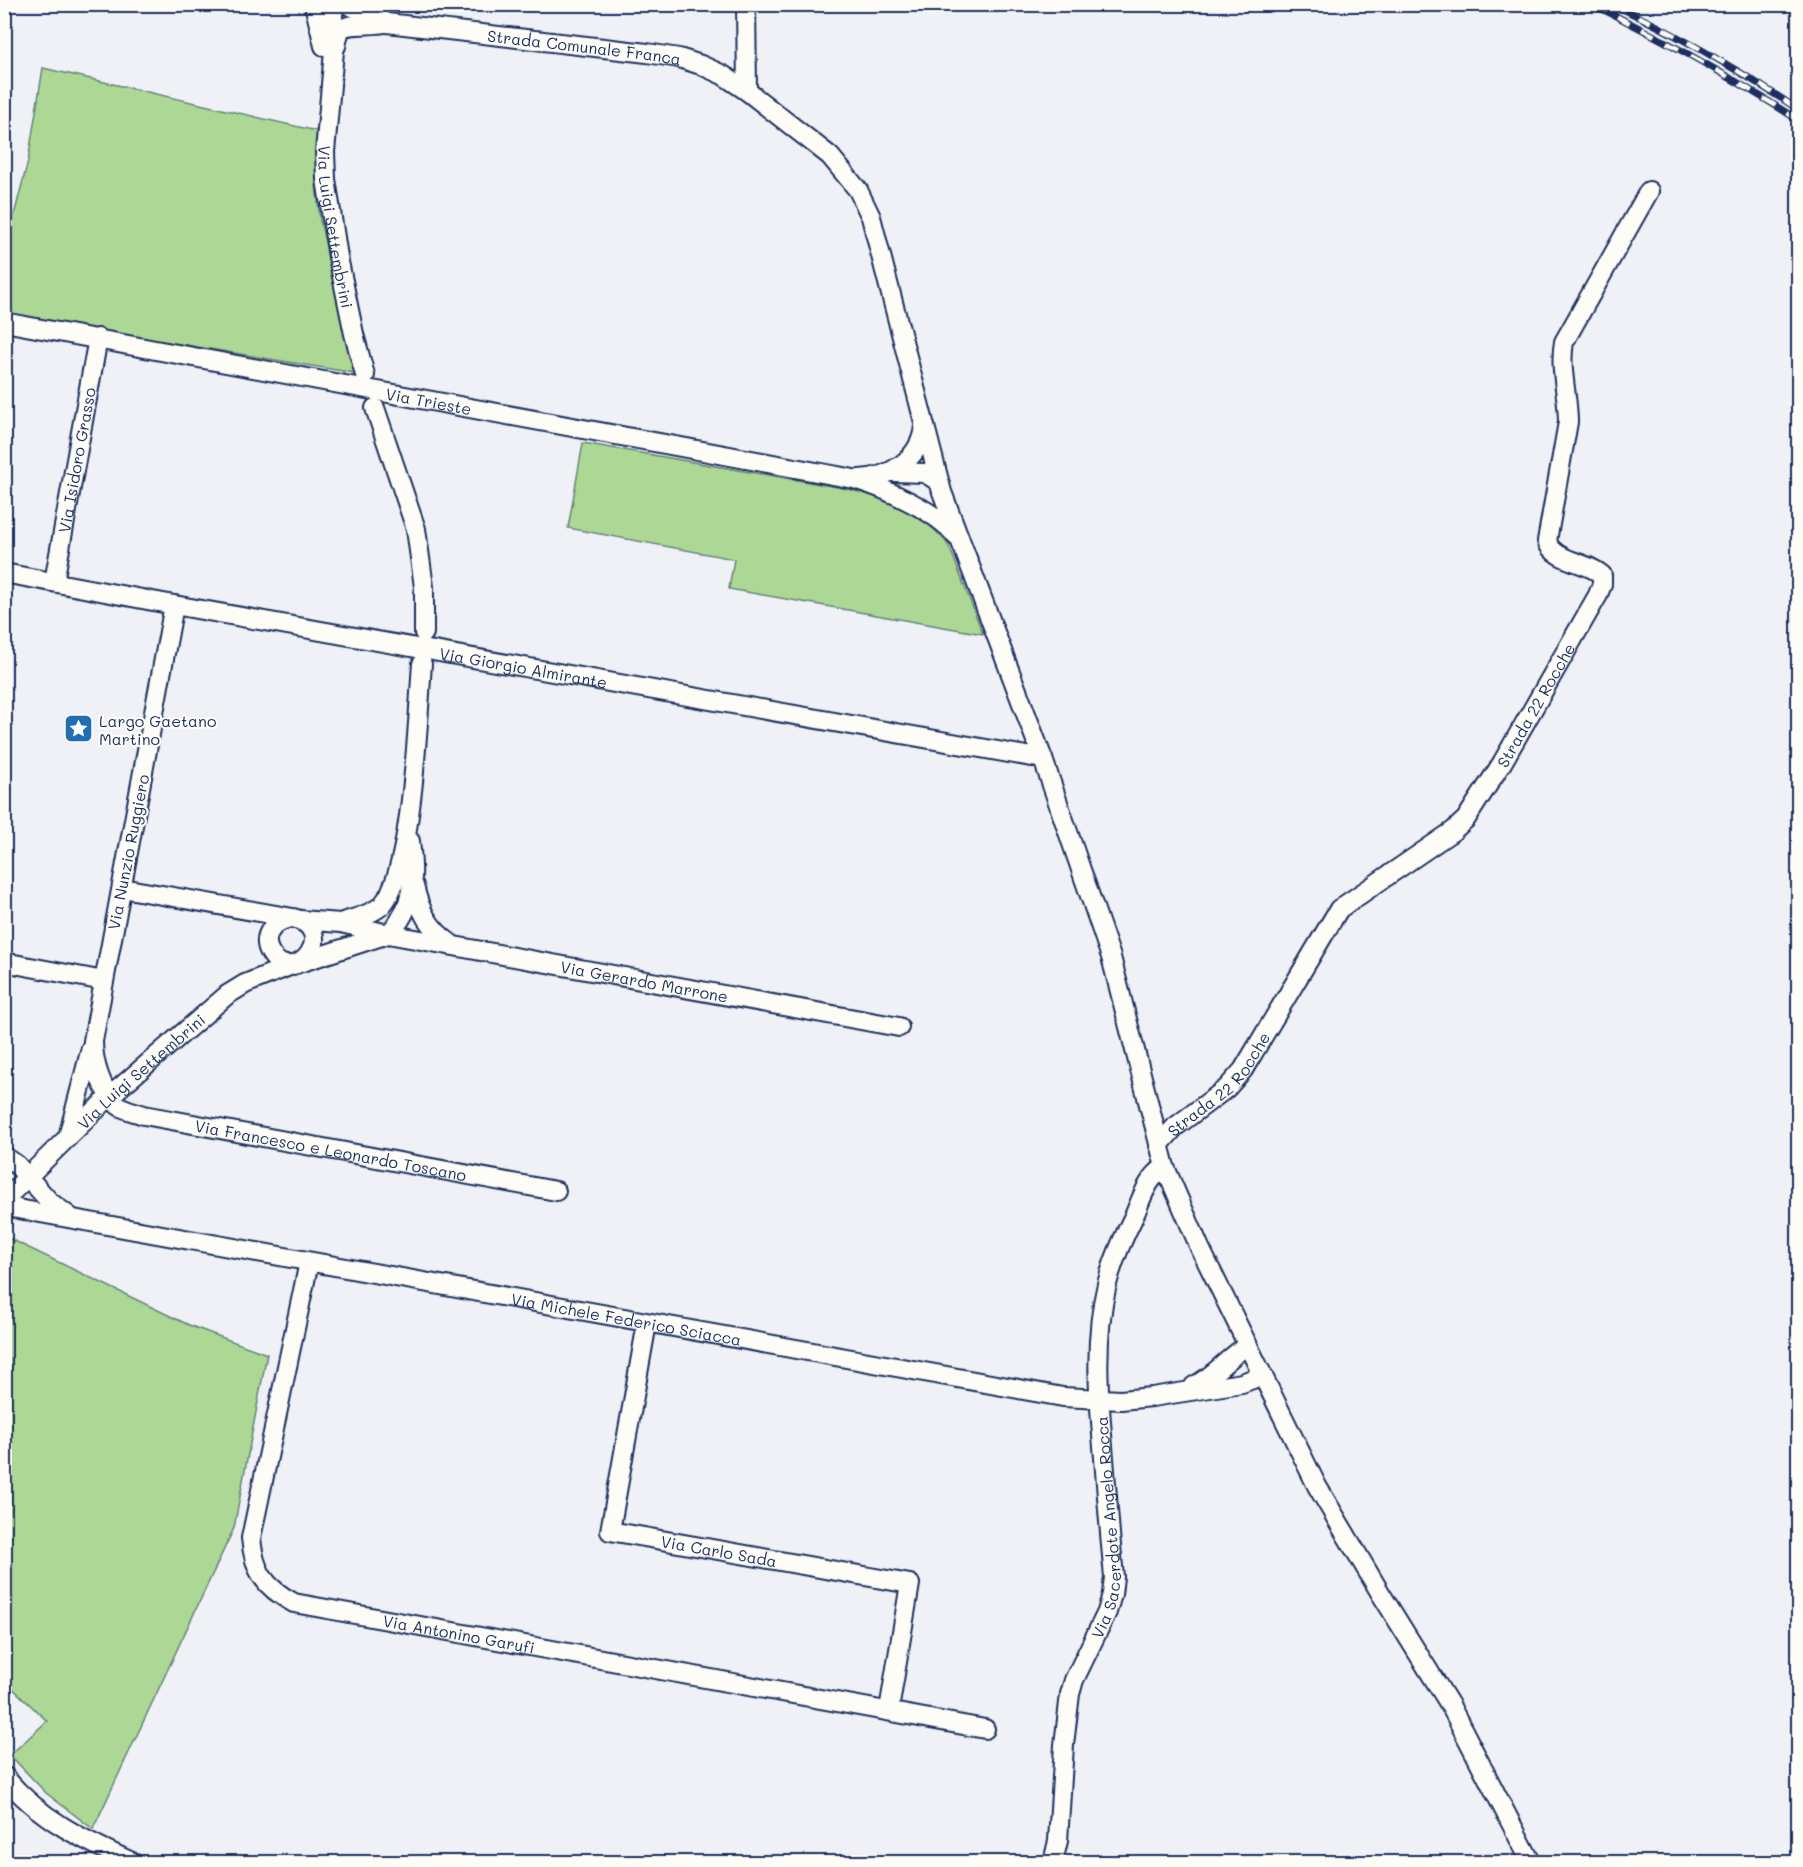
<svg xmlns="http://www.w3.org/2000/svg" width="1803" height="1867" font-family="Mali,sans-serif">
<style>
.green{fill:#add794;stroke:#648379;stroke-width:1.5}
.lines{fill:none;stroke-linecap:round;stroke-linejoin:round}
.minor-casing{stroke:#1b2f5e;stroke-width:22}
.minor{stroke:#fdfcf7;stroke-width:18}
.rail-casing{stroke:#1b2f5e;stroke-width:7}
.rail{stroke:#fdfcf7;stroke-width:4.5;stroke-dasharray:14;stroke-linecap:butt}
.labels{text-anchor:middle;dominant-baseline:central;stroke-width:4.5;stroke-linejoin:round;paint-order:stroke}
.street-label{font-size:16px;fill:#1b2f5e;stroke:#fdfcf7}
.poi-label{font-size:16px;fill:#1b2f5e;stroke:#fdfcf7;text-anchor:start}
</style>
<rect width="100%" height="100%" fill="#eff1f7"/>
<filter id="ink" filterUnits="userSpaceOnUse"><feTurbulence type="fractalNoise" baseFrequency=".0167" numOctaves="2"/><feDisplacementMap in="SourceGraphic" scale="12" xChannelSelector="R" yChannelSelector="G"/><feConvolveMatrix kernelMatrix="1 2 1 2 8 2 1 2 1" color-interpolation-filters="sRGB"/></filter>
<g filter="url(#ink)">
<path class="green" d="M43,68L317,131L316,184L320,220L355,373L15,317L5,297V250L28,161Z
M583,443L848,489C885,498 926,514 949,546L983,634L729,589L734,559L568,528Z
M4,1236L191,1326L267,1354L234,1528L93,1829L46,1793L10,1755L47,1721L5,1681Z"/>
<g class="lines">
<defs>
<g id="minor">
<path d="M314,4L324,46"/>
<path id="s1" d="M334,4L332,29L334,51L325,152L326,179L338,257L354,334L365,375"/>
<path id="s2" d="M347,4L387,23L647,53L679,58L701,65L723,75L747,91L830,156L858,190L871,217L942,492L1043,759L1111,957L1165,1167L1200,1248L1317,1486L1381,1594L1450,1705L1531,1862"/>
<path d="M746,4L747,91"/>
<path d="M336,46C337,42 338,35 340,31C345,22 373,26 384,23"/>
<path id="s3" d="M4,322L854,479C884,488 937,511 956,536"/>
<path d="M375,408L416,529L424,587V633"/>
<path d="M892,472L925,473L939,482"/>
<path d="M859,479C889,478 921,459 924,426"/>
<path id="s4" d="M4,573L174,605L1043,759"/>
<path id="s5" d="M54,582L98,338"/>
<path id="s6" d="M174,605L93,1041C93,1062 101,1091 118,1105C124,1110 136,1112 144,1115L556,1191"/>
<path d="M414,886C420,911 429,929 451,944"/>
<path d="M122,888L293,918C341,930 295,990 271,954C259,936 275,919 293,918"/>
<path id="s7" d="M300,920L341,923L388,934L899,1027"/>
<path d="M343,922C356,918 370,915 381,906C413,876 418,712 422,664"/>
<path d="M4,962L104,981"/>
<path d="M302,962L388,934C416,908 414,875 410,841"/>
<path d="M68,1137L91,1048"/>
<path id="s8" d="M1159,1145L1175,1127L1227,1088L1243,1070L1339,909L1453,831L1466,819L1502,763L1598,595L1602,584V575C1587,561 1554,562 1547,541L1568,422C1568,395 1559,368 1564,342L1649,191"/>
<path d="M4,1156L17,1165L50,1202L69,1216"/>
<path id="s9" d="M4,1200L110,1096L227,995L245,984L292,965"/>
<path id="s10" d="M4,1204L18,1209L1063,1397L1121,1400L1152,1397L1242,1383L1263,1375"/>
<path id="s11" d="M309,1262L251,1538C254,1571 264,1587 294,1603L985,1729"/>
<path id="s12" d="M647,1323L610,1531L910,1584L889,1710"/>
<path d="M1194,1386C1215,1376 1228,1357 1248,1345"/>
<path d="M4,1776C38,1818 85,1841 132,1862"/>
<path id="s13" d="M1053,1862L1058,1841L1064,1745L1070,1694L1074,1680L1107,1612L1112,1594L1114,1577C1110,1537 1107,1498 1104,1458C1099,1401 1093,1341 1107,1284C1113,1260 1123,1238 1134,1216C1142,1198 1147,1178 1165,1167"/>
</g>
</defs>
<use href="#minor" class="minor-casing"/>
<use href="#minor" class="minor"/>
<defs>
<path id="rail" d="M1592,4C1663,39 1732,77 1798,120
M1613,4C1676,34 1736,68 1793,106"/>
</defs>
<use href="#rail" class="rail-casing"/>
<use href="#rail" class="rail"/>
</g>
</g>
<defs>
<symbol id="sight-square" viewBox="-11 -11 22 22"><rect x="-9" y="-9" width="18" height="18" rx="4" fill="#1f6fb2" stroke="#fdfcf7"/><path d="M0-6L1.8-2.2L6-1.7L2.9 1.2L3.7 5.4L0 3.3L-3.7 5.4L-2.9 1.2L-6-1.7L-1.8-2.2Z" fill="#fff"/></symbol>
</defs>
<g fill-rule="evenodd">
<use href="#sight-square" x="62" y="712" width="33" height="33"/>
</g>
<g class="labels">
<g class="street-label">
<text stroke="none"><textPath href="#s2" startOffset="243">Strada Comunale Franca</textPath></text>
<text stroke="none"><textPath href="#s1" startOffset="224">Via Luigi Settembrini</textPath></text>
<text stroke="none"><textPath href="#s3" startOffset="432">Via Trieste</textPath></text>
<text stroke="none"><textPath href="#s5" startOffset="124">Via Isidoro Grasso</textPath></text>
<text stroke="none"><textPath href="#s4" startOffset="528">Via Giorgio Almirante</textPath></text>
<text stroke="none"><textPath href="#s8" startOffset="590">Strada 22 Rocche</textPath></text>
<text transform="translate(128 852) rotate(-79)">Via Nunzio Ruggiero</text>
<text stroke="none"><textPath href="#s7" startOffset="350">Via Gerardo Marrone</textPath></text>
<text stroke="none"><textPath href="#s9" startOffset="188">Via Luigi Settembrini</textPath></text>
<text stroke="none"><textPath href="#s8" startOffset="86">Strada 22 Rocche</textPath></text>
<text stroke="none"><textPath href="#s6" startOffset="732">Via Francesco e Leonardo Toscano</textPath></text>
<text stroke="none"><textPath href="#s10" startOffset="633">Via Michele Federico Sciacca</textPath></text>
<text stroke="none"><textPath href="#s13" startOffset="344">Via Sacerdote Angelo Rocca</textPath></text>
<text stroke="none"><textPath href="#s12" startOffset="322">Via Carlo Sada</textPath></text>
<text stroke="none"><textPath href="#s11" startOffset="532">Via Antonino Garufi</textPath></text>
</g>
<g class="poi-label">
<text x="99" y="720">Largo Gaetano<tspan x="99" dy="18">Martino</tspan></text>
</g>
</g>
<rect width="1803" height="1867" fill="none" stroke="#fdfcf7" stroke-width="24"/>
<rect x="12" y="12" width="1779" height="1843" fill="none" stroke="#1b2f5e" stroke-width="2" filter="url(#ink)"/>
</svg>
